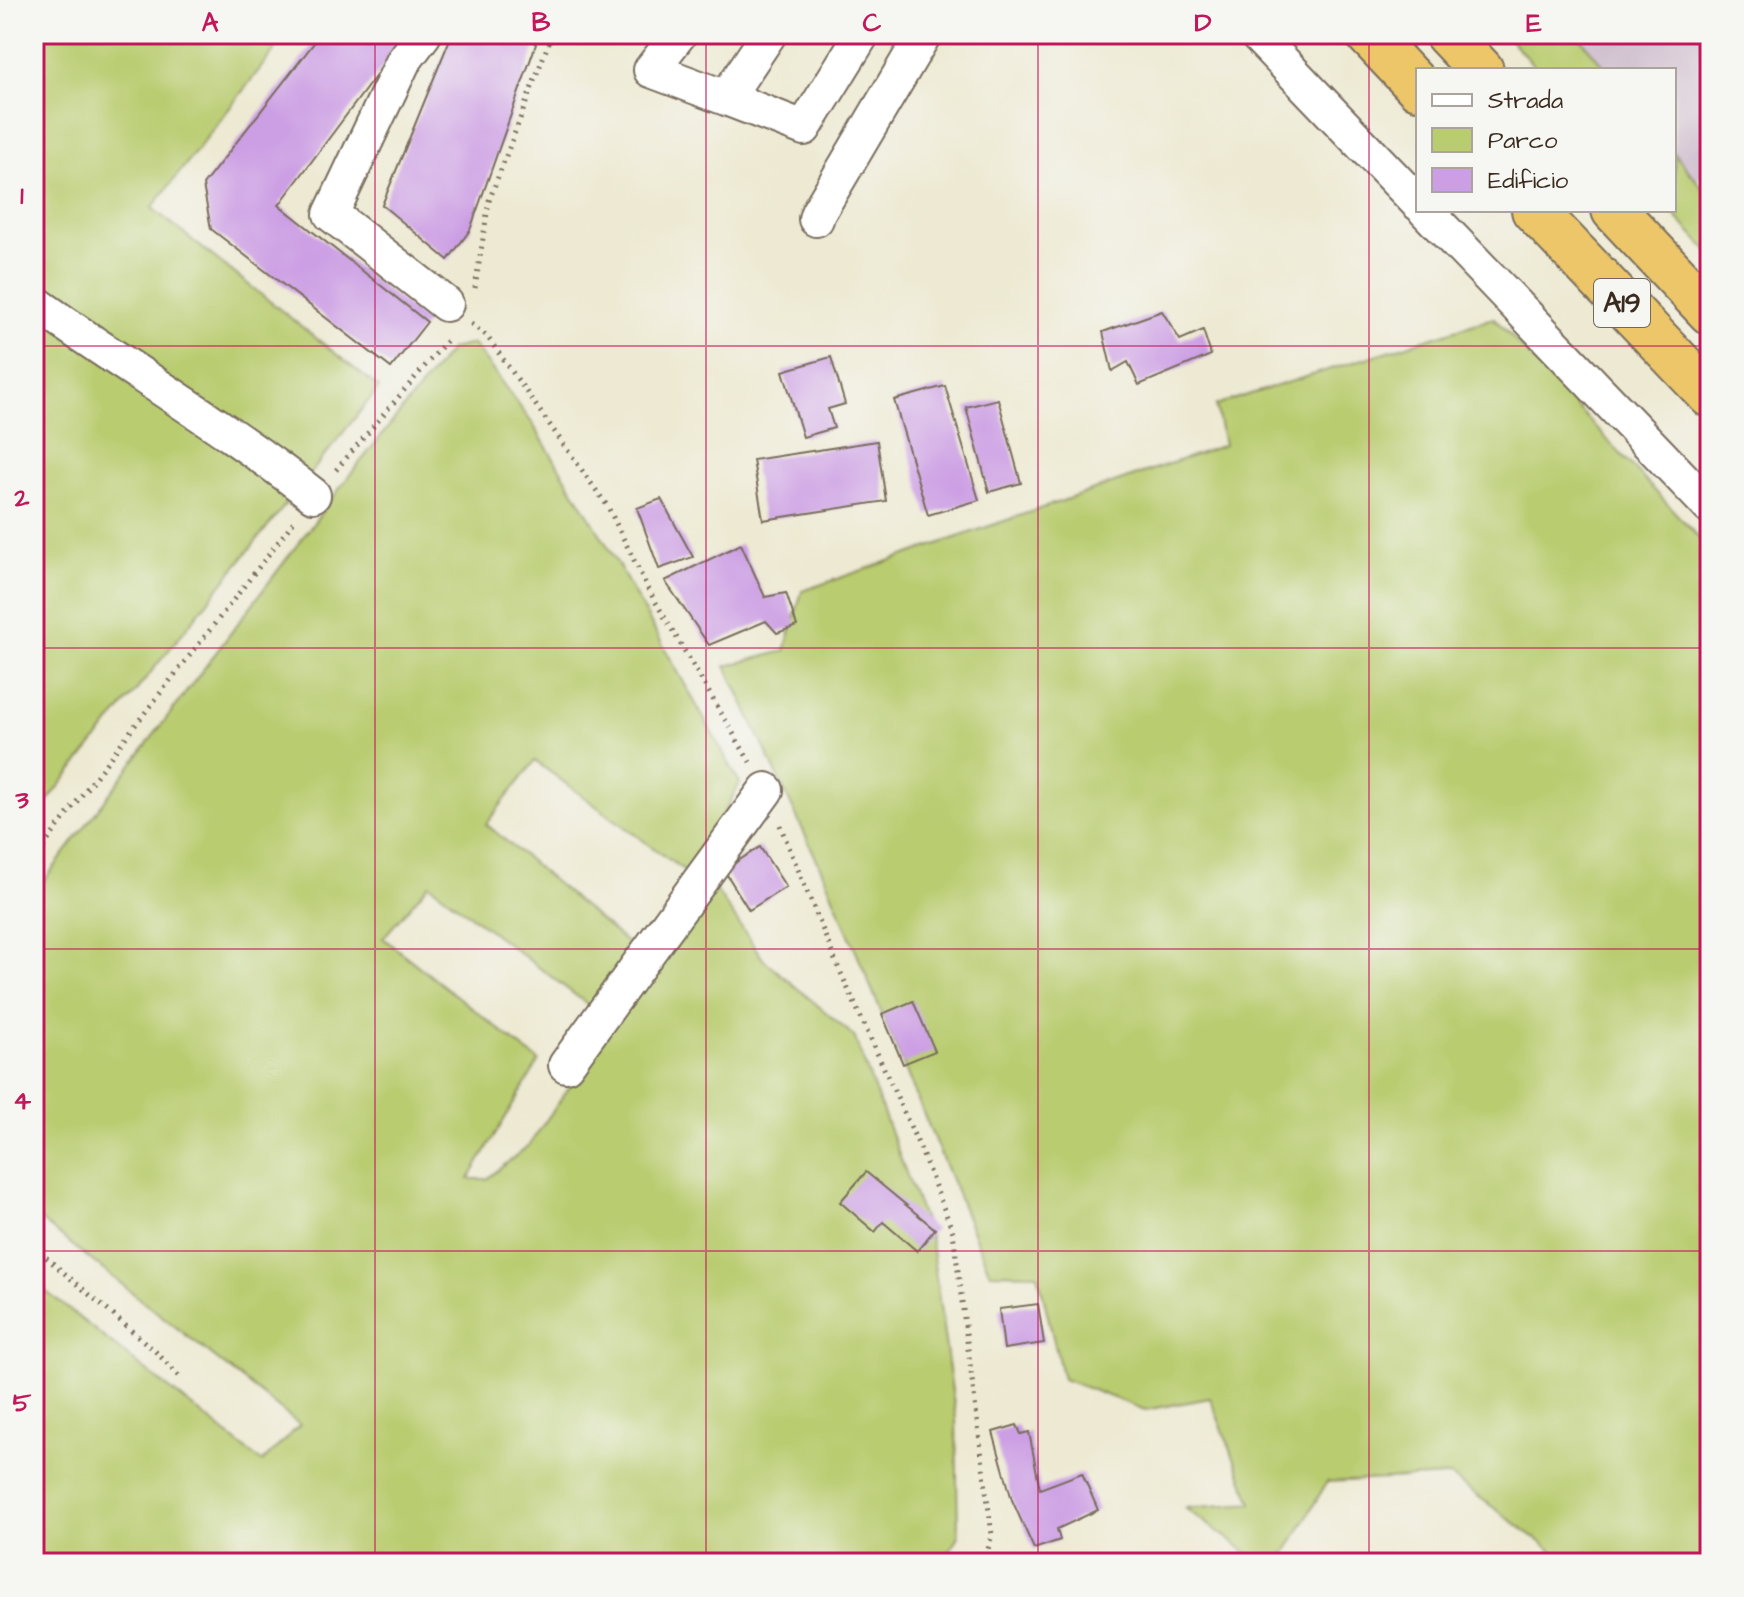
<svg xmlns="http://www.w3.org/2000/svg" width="1744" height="1597" font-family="'Architects Daughter',sans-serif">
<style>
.industrial{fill:#cfbdce}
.green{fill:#b9cc70;stroke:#7a7b47;stroke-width:2}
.building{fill:#cc9ee4}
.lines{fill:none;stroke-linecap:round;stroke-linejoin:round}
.minor-casing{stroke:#796d5d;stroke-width:38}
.highway-casing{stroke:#796d5d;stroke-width:48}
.path{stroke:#796d5d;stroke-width:5;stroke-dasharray:2 6;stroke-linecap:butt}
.minor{stroke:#fff;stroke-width:34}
.highway{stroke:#ecc669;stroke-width:44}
.grid{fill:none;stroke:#c2185b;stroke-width:2;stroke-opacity:0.55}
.labels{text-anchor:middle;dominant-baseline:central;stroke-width:7;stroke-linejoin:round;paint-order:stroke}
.shield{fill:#f6f6f2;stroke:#73675e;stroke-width:2}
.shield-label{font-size:28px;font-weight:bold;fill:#3b2a1e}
.neatline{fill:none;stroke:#c2185b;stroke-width:3}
.grid-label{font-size:26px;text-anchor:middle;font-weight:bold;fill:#c2185b}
</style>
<rect width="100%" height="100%" fill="#f6f6f2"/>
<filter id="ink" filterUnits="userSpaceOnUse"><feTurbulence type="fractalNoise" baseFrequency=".0125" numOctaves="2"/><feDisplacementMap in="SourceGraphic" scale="16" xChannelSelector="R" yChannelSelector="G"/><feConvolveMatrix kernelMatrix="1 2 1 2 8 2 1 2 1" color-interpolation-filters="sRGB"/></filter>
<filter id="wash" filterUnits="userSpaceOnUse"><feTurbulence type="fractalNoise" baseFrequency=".006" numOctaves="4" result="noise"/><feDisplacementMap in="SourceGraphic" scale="32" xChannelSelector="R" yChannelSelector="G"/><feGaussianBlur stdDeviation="1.8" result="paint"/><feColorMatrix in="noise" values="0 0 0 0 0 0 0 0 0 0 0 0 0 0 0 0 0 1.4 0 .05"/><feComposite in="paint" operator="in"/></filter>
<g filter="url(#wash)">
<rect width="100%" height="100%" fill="#ede9d2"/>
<path class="industrial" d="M1577,34H1710V166L1697,181L1674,153V70H1607Z"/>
<path class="green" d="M34,34H287L152,208L379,388L34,818Z
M1505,34H1577L1607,70H1538Z
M1674,153L1710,197V253L1670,210H1674Z
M1494,318L1710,550V1549L1694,1563H1570L1450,1476L1327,1482L1280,1563H1262L1185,1508L1252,1503L1210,1398L1145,1410L1063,1379L1038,1274L990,1273L825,877L726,666L785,651L802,591L1224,445L1216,405Z
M473,344L532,423L607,545L740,783L690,875L535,761L486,824L635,950L595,1010L429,884L383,938L539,1061L469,1179H487L529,1145L711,883L763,959L854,1036L930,1236L956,1419L958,1536L943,1563H34V1282L262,1462L300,1425L34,1215V894L349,476L451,349Z"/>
<g id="blocks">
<path class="building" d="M321,34H407L279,205L427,322L391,368L211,229L203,185Z
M452,34H524L536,44L470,230L448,260L382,205Z
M1162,311L1180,340L1203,330L1211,355L1139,385L1128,362L1112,371L1103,332Z
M831,357L845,404L828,409L834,428L803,437L783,371Z
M945,386L979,500L928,515L894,400Z
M998,399L1021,483L989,492L966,407Z
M877,441L886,501L763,520L753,460Z
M661,499L693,557L659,569L637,508Z
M741,544L765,597L786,593L797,626L777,633L766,621L709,645L665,581Z
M760,847L786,887L749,910L724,870Z
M913,1001L935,1051L903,1064L882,1014Z
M866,1172L935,1229L917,1251L883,1222L875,1232L840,1202Z
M1038,1304L1044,1343L1004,1349L999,1309Z
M1017,1425L1021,1434L1029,1432L1040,1489L1082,1473L1098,1510L1057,1529L1060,1540L1034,1549L1012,1500L993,1432Z"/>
</g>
</g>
<g filter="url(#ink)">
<use href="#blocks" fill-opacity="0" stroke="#796d5d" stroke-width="2"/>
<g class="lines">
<defs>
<path id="minor" d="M424,34L403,62L331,214L446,304
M679,34L651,70L726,98
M769,34L726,98L804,128L862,34
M1256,34L1418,203
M1425,210L1710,507
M816,219L818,213L924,34
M34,302C126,368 224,425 313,495
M566,1065L766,790"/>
<path id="highway" d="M1368,34L1418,87
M1447,34L1481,70
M1534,210L1710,395
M1614,210L1710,312"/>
</defs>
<use href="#minor" class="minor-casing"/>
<use href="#highway" class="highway-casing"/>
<path class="path" d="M475,288L489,201L552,34
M471,324L486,335L608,507L648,589L750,762
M336,470L449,338
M780,825L835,960L920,1148L953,1232L992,1535L984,1563
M34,860C117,744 208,635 294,521
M34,1247L155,1351L180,1377"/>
<use href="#minor" class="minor"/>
<use href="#highway" class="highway"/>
</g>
</g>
<path class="grid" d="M375,34V1563M706,34V1563M1038,34V1563M1369,34V1563M34,346H1710M34,648H1710M34,949H1710M34,1251H1710"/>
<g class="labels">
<rect class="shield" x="1594" y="279" width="56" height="48" rx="6"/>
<g class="shield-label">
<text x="1622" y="303">A19</text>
</g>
</g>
<rect width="1744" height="1597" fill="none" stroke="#f6f6f2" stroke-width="88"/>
<rect x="1416" y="68" width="260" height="144" fill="#f6f6f2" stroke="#aba49d" stroke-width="2"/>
<rect x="1432" y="94" width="40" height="12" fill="#ffffff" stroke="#aba49d" stroke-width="2"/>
<text x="1488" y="108" font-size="24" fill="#3b2a1e">Strada</text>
<rect x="1432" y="128" width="40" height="24" fill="#b9cc70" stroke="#aba49d" stroke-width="2"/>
<text x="1488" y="148" font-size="24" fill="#3b2a1e">Parco</text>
<rect x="1432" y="168" width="40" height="24" fill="#cc9ee4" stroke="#aba49d" stroke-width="2"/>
<text x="1488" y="188" font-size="24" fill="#3b2a1e">Edificio</text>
<rect x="44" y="44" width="1656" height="1509" class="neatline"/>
<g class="grid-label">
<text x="210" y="31">A</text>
<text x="541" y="31">B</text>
<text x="872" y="31">C</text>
<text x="1203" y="31">D</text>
<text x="1534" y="31">E</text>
<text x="22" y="204">1</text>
<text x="22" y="506">2</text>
<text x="22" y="808">3</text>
<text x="22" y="1109">4</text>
<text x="22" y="1411">5</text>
</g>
</svg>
